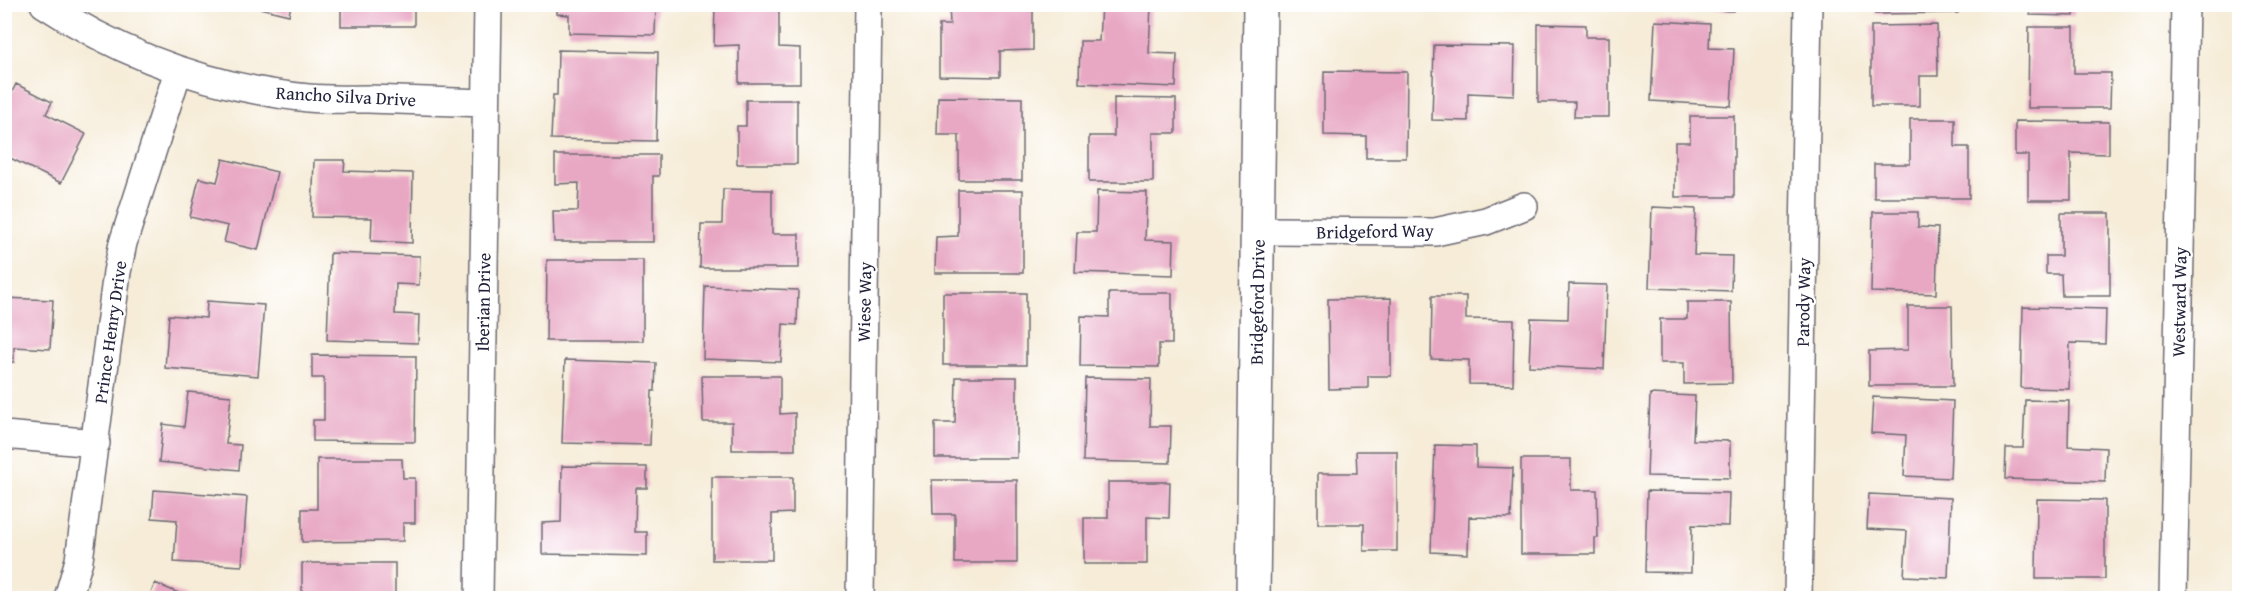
<svg xmlns="http://www.w3.org/2000/svg" width="2244" height="603" font-family="'Gentium Book Plus',serif">
<style>
.building{fill:#e8a8c4}
.lines{fill:none;stroke-linecap:round;stroke-linejoin:round}
.minor-casing{stroke:#6c6972;stroke-width:30}
.tertiary-casing{stroke:#6c6972;stroke-width:36}
.minor{stroke:#fff;stroke-width:27}
.tertiary{stroke:#fff;stroke-width:33}
.labels{text-anchor:middle;dominant-baseline:central;stroke-width:4.5;stroke-linejoin:round;paint-order:stroke}
.street-label{font-size:18px;fill:#22223b;stroke:#fff}
</style>
<rect width="100%" height="100%" fill="#fff"/>
<filter id="ink" filterUnits="userSpaceOnUse"><feTurbulence type="fractalNoise" baseFrequency=".0167" numOctaves="2"/><feDisplacementMap in="SourceGraphic" scale="12" xChannelSelector="R" yChannelSelector="G"/><feConvolveMatrix kernelMatrix="1 2 1 2 8 2 1 2 1" color-interpolation-filters="sRGB"/></filter>
<filter id="wash" filterUnits="userSpaceOnUse"><feTurbulence type="fractalNoise" baseFrequency=".008" numOctaves="4" result="noise"/><feDisplacementMap in="SourceGraphic" scale="24" xChannelSelector="R" yChannelSelector="G"/><feGaussianBlur stdDeviation="1.35" result="paint"/><feColorMatrix in="noise" values="0 0 0 0 0 0 0 0 0 0 0 0 0 0 0 0 0 1.4 0 .05"/><feComposite in="paint" operator="in"/></filter>
<g filter="url(#wash)">
<rect width="100%" height="100%" fill="#f6ecd8"/>
<g id="blocks">
<path class="building" d="M341,4H414V26H341Z
M557,4H656L655,35L569,33V15L557,14Z
M715,4H779V47L800,48V83H739V45L714,46Z
M949,4H1033V50L1000,51V77L939,76V25H950Z
M1101,4H1151L1149,53L1177,54L1176,87L1079,83L1080,41H1099Z
M1689,4H1734V11L1689,9Z
M1875,4H1958V13L1875,14Z
M2030,4H2074V16L2030,15Z
M247,5H291L289,15Z
M1655,21L1710,24L1709,48L1734,49L1731,106L1651,101Z
M1538,24L1586,25V37H1609V117H1574L1575,102H1538Z
M1937,25L1938,76H1920V106H1871V26Z
M2029,27H2074V73H2111L2110,108H2028Z
M1434,45L1515,46L1514,95L1468,93V121L1432,120Z
M558,50L658,52L656,141L551,139L553,95H557Z
M1324,71L1407,72L1406,158H1366V136L1324,135Z
M16,84L52,102L46,114L86,134L61,183L4,155V108Z
M938,97L1022,98V180H959V135H937Z
M1114,98L1176,99V133H1153V182H1089V136H1114Z
M746,100H797V164H737V126H746Z
M1690,116H1734V197H1675V142H1690Z
M1910,119H1955V147H1969V198H1874V164H1910Z
M2015,121L2109,122V154L2071,153V200H2028V155H2015Z
M555,155H659V176H653V242H554L553,211H578L579,183L555,184Z
M223,159L277,172L258,250L224,242L228,226L190,217L199,178L217,182Z
M314,160H345L344,171L413,173L412,243L371,241L372,218L312,217Z
M723,189L772,190V234H799V268H700L701,224H722Z
M958,190H1023V273H935L936,237L958,236Z
M1097,191L1147,192L1145,240L1174,241L1173,275L1075,272L1077,232H1096Z
M1652,207L1696,209L1694,255L1732,256L1731,291L1649,288Z
M1873,212H1918V227L1938,228L1936,294L1871,292Z
M2061,213H2110V296H2062L2061,274H2046V256H2061Z
M330,253L420,256L419,285L396,284L395,314L419,315L418,343L327,340Z
M547,260H643V341H546Z
M1569,284L1607,285L1604,369L1529,366L1531,318L1568,319Z
M705,286L798,290L797,325L783,324L781,362L703,359Z
M943,293H1026V365H943Z
M1109,293H1172V344H1159V367L1080,366L1081,316L1109,317Z
M1432,296H1466V319L1514,320L1513,385L1469,384V360L1431,359Z
M4,298L53,300L50,349L14,347V362H4Z
M1391,298V376H1368V388L1329,389L1328,299Z
M207,301L264,305L258,376L165,368L169,315L206,318Z
M1687,302H1731L1732,383L1684,384V363H1660V319H1687Z
M1908,306H1952L1953,386H1869V351L1908,350Z
M2023,307L2106,309L2105,344L2070,343L2069,389L2021,388Z
M312,355L416,356L415,442L313,441V420H324V378H312Z
M565,360L656,363L655,391H652L650,445L562,443Z
M702,376H780V414L795,413V450H732V422H703Z
M956,377H1017V458H935V423H955Z
M1085,378L1151,379L1150,426H1171L1170,463L1083,461Z
M188,392L231,396L226,444L241,445L239,470L159,462L163,424L184,427Z
M1650,394L1695,396L1693,440L1730,441V478L1647,476Z
M1873,397L1953,401L1950,478L1904,476L1906,435L1871,433Z
M2025,400L2069,401L2068,446L2106,448L2105,482L2005,479L2006,448H2023Z
M1435,445L1476,446V467L1513,468L1511,518L1469,517L1468,554L1431,552Z
M1356,451H1397V551H1364V524H1318V473H1357Z
M317,459H402L403,478H415V523H403V541L302,542V509H317Z
M1521,459H1571V490H1597L1598,538H1595V554H1521Z
M562,466L647,467V488H636L635,532H647V556L542,554V523L561,522Z
M712,477H793V513L772,514V560H712Z
M932,480H1017V563H955V514H933Z
M1108,482H1170L1169,518L1147,517V564H1084V518H1108Z
M154,490L247,497L242,566L174,562L177,520L152,518Z
M1647,491L1729,493L1728,526L1692,525L1691,573L1645,572Z
M1869,494L1951,498L1948,578L1904,576L1907,531L1867,529Z
M2037,499L2105,500V579H2036Z
M302,563H395V598H302Z
M155,583L190,598H149Z"/>
</g>
</g>
<g filter="url(#ink)">
<use href="#blocks" fill-opacity="0" stroke="#6c6972" stroke-width="1.5"/>
<g class="lines">
<defs>
<path id="minor" d="M44,4C125,57 212,88 308,98C328,100 348,99 368,99C407,100 447,102 486,103
M1258,231L1435,232L1486,221L1524,206
M4,435L96,443
M68,598L79,560L117,272L123,243L178,71
M479,598L488,4
M860,598L868,4
M1798,598L1808,4
M2173,598L2185,4"/>
<path id="tertiary" d="M1253,598L1260,4"/>
</defs>
<use href="#minor" class="minor-casing"/>
<use href="#tertiary" class="tertiary-casing"/>
<use href="#minor" class="minor"/>
<use href="#tertiary" class="tertiary"/>
</g>
</g>
<g class="labels">
<g class="street-label">
<text transform="translate(346 96) rotate(3)">Rancho Silva Drive</text>
<text transform="translate(1375 231) rotate(-1)">Bridgeford Way</text>
<text transform="translate(483 302) rotate(-89)">Iberian Drive</text>
<text transform="translate(864 302) rotate(-89)">Wiese Way</text>
<text transform="translate(1257 302) rotate(-89)">Bridgeford Drive</text>
<text transform="translate(1803 302) rotate(-89)">Parody Way</text>
<text transform="translate(2179 302) rotate(-89)">Westward Way</text>
<text transform="translate(110 332) rotate(-82)">Prince Henry Drive</text>
</g>
</g>
<rect width="2244" height="603" fill="none" stroke="#fff" stroke-width="24"/>
</svg>
